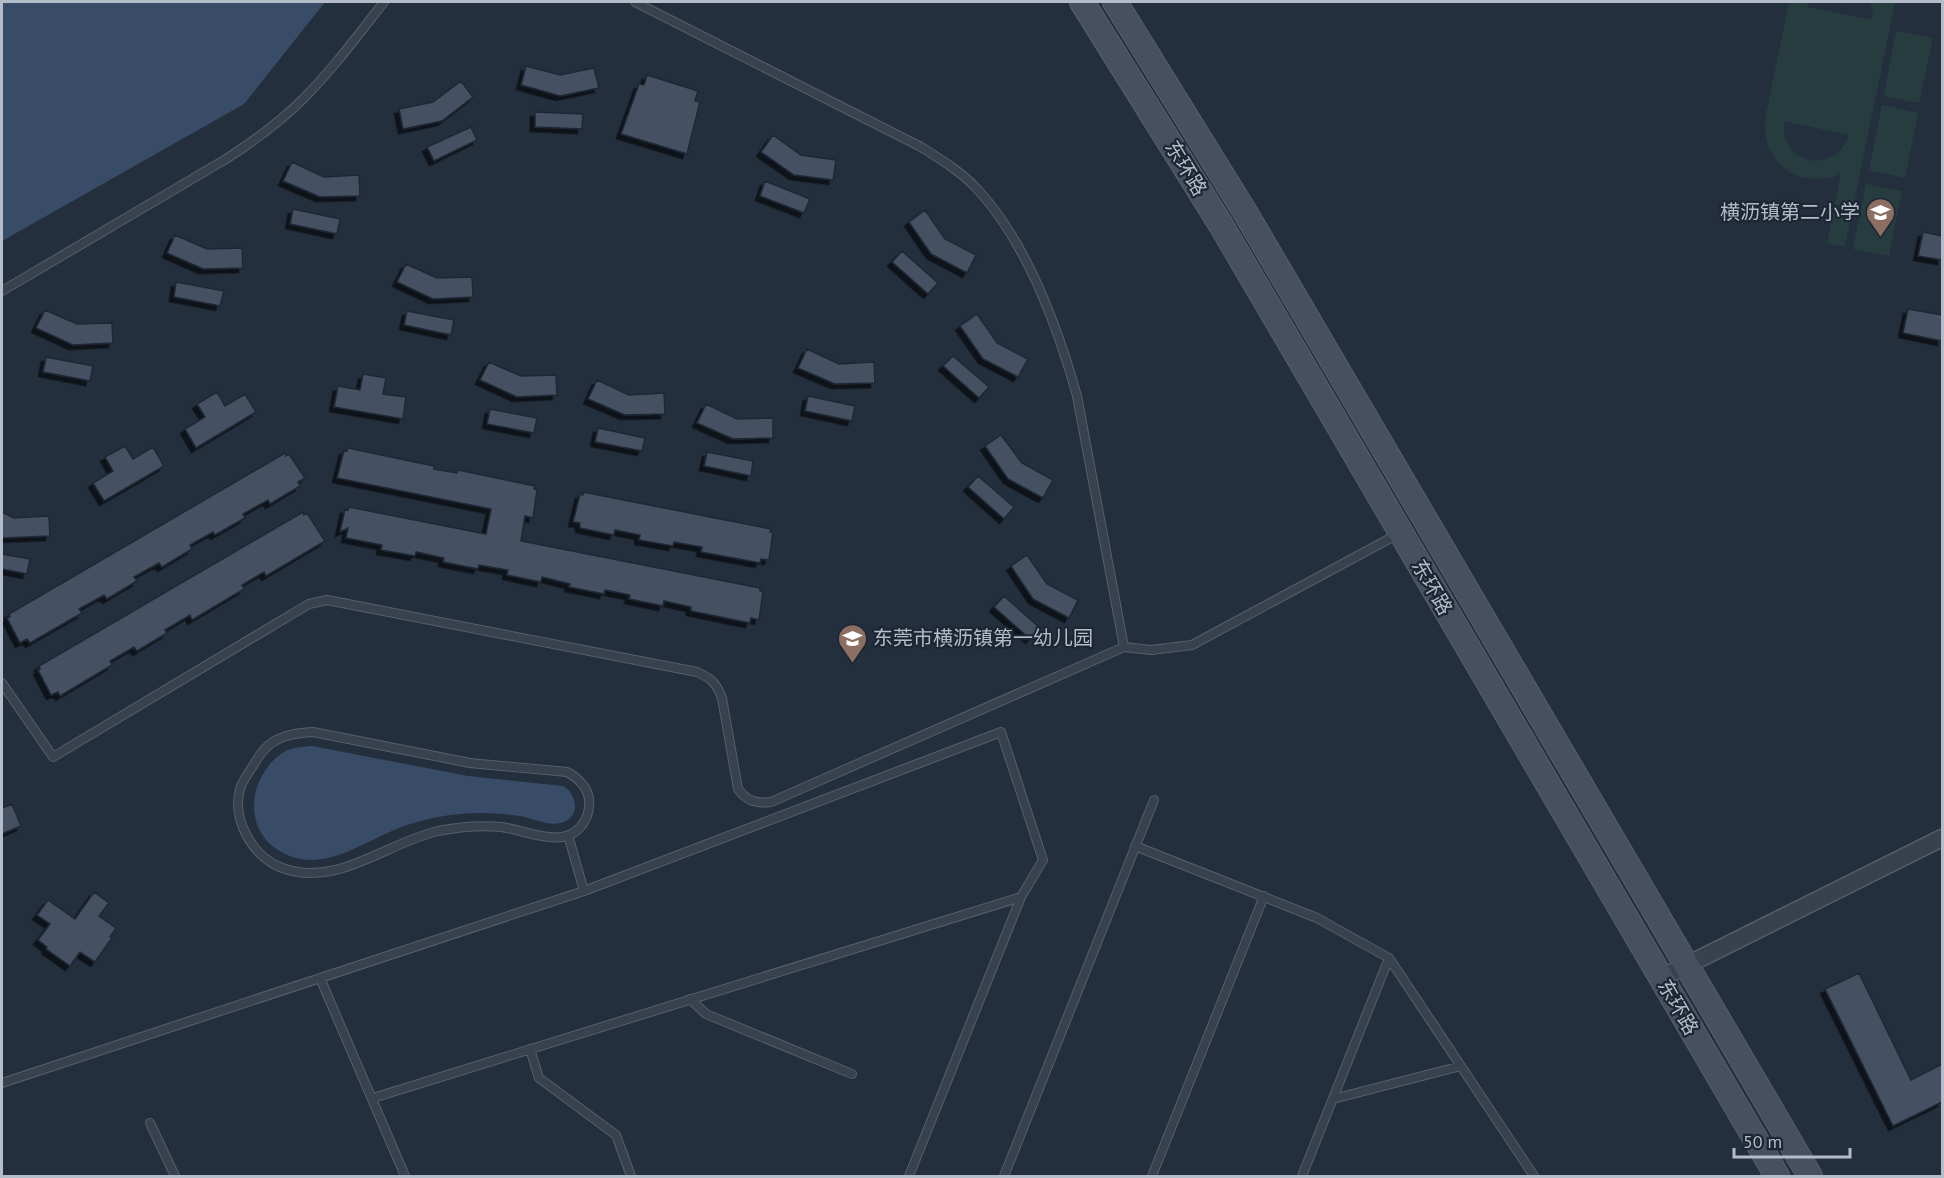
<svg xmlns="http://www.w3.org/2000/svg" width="1944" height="1178" font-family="'PT Sans','Noto Sans SC',sans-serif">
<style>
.green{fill:#263c3f;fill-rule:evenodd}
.water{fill:#394c67}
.building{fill:#455162;stroke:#1f2835;stroke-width:1.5;filter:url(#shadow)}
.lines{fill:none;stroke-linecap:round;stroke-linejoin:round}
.service-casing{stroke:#565f6c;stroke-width:10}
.minor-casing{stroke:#565f6c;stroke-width:19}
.secondary-casing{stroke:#565f6c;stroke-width:26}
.service{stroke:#38414e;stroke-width:8}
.minor{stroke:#38414e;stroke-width:16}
.secondary{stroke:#465061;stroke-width:24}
.labels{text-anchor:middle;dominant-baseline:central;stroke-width:4.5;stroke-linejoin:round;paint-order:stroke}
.street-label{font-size:20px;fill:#b4bcc9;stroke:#1d2633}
.poi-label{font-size:20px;fill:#b4bcc9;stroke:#1d2633;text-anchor:end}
</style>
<defs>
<filter id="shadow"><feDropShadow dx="-4.5" dy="4.5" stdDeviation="0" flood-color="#0009"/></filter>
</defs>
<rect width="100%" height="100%" fill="#242f3e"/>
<path class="green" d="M1789,2H1808L1807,7L1872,20L1873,12L1870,2H1895L1845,247L1827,243L1841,174C1798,190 1762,165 1765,119ZM1784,122V121L1849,135C1835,176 1780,165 1784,122Z
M1896,31L1933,38L1919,103L1884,96Z
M1882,105L1918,113L1905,178L1869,170Z
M1866,184L1902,191L1889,256L1853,249Z"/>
<path class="water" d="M2,2H325L244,104L2,241Z
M312,746L468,776L563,786C578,794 581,819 560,823C548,826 532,818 520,816C493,812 465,812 438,817C423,820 408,824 394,830C356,846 316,877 275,848C242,824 251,775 281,754C290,747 301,747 312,746Z"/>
<path class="building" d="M526,66L560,75L594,68L599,88L560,96L521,85Z
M647,75L698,91L695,101L700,102L687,154L621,134L639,84L644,85Z
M461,81L473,97L442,121L403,129L399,109L433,102Z
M535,112L583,114L582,129L535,127Z
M471,127L477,140L434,161L427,147Z
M773,135L801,155L836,160L833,180L794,175L761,152Z
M292,162L324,177L359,175L360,196L320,197L283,181Z
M765,181L810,199L804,213L760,196Z
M293,209L340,219L337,234L290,224Z
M925,210L945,239L976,255L967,273L931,254L909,222Z
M1923,232L1942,236V260L1918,256Z
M175,235L207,249L242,248L243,268L203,269L167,253Z
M902,251L938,283L928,294L892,262Z
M406,264L437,278L472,277L473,297L433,299L397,282Z
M176,282L224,291L220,306L174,297Z
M1908,309L1942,315V341L1903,333Z
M45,310L77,324L112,323L113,343L73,345L36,328Z
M407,311L454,320L451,335L404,325Z
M977,314L997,343L1028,359L1018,377L983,359L960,326Z
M807,349L839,364L874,362L875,383L835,384L798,368Z
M953,356L989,387L979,398L943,366Z
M46,357L93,366L90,381L43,372Z
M489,362L521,376L556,375L557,395L517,397L480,380Z
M363,374L386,378L383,394L406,397L403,419L334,407L338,386L360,390Z
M597,380L629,395L664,393L665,414L625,415L588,399Z
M217,392L225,406L245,394L256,412L196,448L185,429L205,417L197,404Z
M808,396L855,406L852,421L805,411Z
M706,404L737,419L773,418V438L733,439L697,423Z
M490,409L537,418L534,433L487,424Z
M598,428L645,438L642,451L595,442Z
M1001,435L1022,463L1053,480L1043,498L1008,479L985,446Z
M125,446L133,459L153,447L164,466L104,501L93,483L113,471L105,457Z
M348,448L434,466V469L457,473L458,470L535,486L534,489L537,490L533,518L525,516L521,541L760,588V591L763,592L759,620L751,618L750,623L691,611V607L664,601L663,606L629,599L630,595L605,590L604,594L569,587L570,584L542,577L541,582L507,575L508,570L479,565L478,569L443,562L444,558L416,552L415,556L381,550L382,545L346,538L348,528L340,532L345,509L348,510L349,507L486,534L491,509L337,478L344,450L347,451Z
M707,452L753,461L751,476L704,466Z
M285,453L286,456L289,454L305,478L298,482L300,486L270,504L268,500L243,514L245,518L215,535L213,532L190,545L192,549L162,567L159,563L134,577L137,581L107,599L104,595L79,609L82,613L30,643L27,639L20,643L7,618L10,617L9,614Z
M978,476L1014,507L1004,519L968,487Z
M583,492L771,529L770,532H773L769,560L761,559L760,563L701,552L702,547L674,542L673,546L639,540L640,535L615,530L614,535L580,528V523L573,522L580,494L583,495Z
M2,512L14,518L49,516L50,536L2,538Z
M303,512L304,515L307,513L325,541L266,576L264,572L242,585L244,589L192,620L190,615L165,630L167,633L137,651L134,647L110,661L112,665L60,696L58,692L51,695L38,670L40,669L39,666Z
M2,554L30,559L27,574L2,569Z
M1027,555L1047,584L1078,600L1069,618L1033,599L1011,566Z
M1004,596L1040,628L1030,639L994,607Z
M12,804L21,826L2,834V808Z
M94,892L109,903L99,916L116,928L110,937L112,938L95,962L80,952L70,966L46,949L47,947L38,940L50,924L37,915L48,900L75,919Z
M1859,973L1911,1080L1942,1064V1102L1893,1126L1825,989Z"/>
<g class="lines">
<defs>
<path id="service" d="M635,2L921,147C942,160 963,173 979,191C1027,244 1058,328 1077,396L1124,647
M2,291L226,159C254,141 280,122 303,99C333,69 358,35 384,2
M2,683L53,757L309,604L327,600L697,672C711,678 717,684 722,698L738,789C747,801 756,804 771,802L1124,647L1151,650L1192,645L1400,533
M313,732L470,763L567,772C578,778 587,786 589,799C590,808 588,817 582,825C564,850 526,830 501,827C480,825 458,827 438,831C386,843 337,888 282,868C252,857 230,817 241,786C244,779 249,772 253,766C258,757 265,747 273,742C286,734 299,733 313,732Z
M568,835L584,891
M1135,846L1317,918L1389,958L1534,1176
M320,978L405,1176
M690,999L706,1014L852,1074
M530,1049L539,1078L616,1135L631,1176
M2,1083L584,891L1001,732L1043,860L1021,897L909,1176
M373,1098L1021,897
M1333,1099L1461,1066
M150,1123L175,1176
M1004,1176L1154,800
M1152,1176L1264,896
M1302,1176L1389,958"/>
<path id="minor" d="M1661,978L1942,838"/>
<path id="secondary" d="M1082,2L1221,225L1777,1176
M1115,2L1245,212L1810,1176"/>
</defs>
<use href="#service" class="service-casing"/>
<use href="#minor" class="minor-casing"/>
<use href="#secondary" class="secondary-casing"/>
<use href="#service" class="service"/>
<use href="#minor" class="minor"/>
<use href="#secondary" class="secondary"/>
</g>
<defs>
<symbol id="school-pin" viewBox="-11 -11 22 30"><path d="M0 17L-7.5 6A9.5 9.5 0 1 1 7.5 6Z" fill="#8d6e63" stroke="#1d2633"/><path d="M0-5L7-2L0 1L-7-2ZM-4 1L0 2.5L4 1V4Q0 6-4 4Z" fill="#fff"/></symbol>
</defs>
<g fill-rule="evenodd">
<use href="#school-pin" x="1864" y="196" width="33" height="45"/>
<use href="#school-pin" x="836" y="622" width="33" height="45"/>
</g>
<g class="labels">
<g class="street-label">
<text transform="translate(1186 168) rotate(59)">东环路</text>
<text transform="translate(1432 587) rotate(60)">东环路</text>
<text transform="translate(1678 1007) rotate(60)">东环路</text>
</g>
<g class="poi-label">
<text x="1860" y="212">横沥镇第二小学</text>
<text x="873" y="638" text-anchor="start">东莞市横沥镇第一幼儿园</text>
</g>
</g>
<rect width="1944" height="1178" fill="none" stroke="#b4bcc9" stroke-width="6"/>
<path d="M1734 1148v9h116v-9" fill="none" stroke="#b4bcc9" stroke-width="3"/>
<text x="1743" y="1148" font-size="18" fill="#b4bcc9" stroke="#1d2633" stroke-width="4.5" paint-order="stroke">50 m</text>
</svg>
